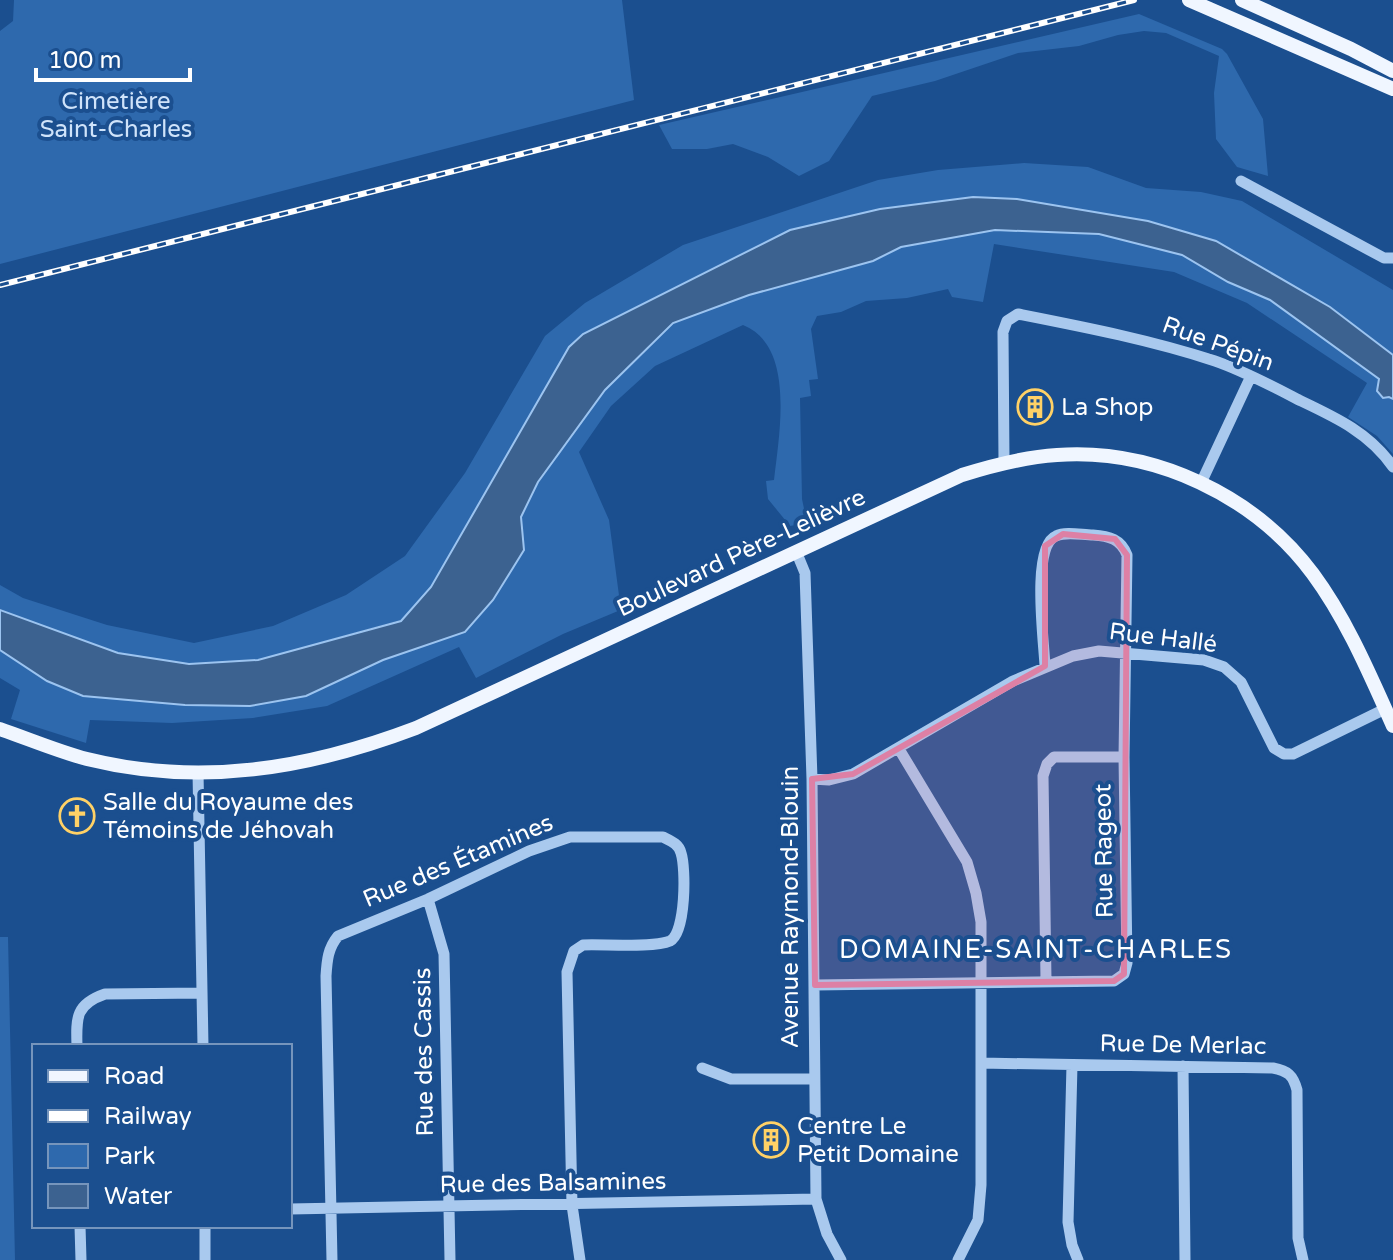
<svg xmlns="http://www.w3.org/2000/svg" width="1393" height="1260" font-family="'Varela Round',sans-serif">
<style>
.green{fill:#2e69ad}
.water{fill:#3c6290;stroke:#9cc4f0;stroke-width:2}
.lines{fill:none;stroke-linecap:round;stroke-linejoin:round}
.minor{stroke:#a9c9ee;stroke-width:11}
.major{stroke:#f0f6ff;stroke-width:14}
.rail-casing{stroke:#fff;stroke-width:6}
.rail{stroke:#1b4f8f;stroke-width:3;stroke-dasharray:9;stroke-linecap:butt}
.marked{fill:#dd80a5;fill-opacity:0.2;stroke:#dd80a5;stroke-width:6;stroke-linejoin:round}
.labels{text-anchor:middle;dominant-baseline:central;stroke-width:8;stroke-linejoin:round;paint-order:stroke}
.park-label{font-size:24px;fill:#cfe3fa;stroke:#1b4f8f}
.street-label{font-size:24px;fill:#fff;stroke:#1b4f8f}
.poi-label{font-size:24px;fill:#fff;stroke:#1b4f8f;text-anchor:start}
.neighbourhood-label{font-size:26px;letter-spacing:2px;fill:#fff;stroke:#1b4f8f}
</style>
<rect width="100%" height="100%" fill="#1b4f8f"/>
<path class="green" d="M14,0H622L634,100L0,264V31L13,21Z
M1139,14L1222,49L1227,54L1263,119L1268,176L1237,167L1216,139L1214,93L1219,56L1166,33L1144,31L1118,35L1079,46L1018,53L935,81L872,96L829,161L799,176L768,157L733,144L707,149H672L659,125Z
M1024,163L1088,167L1146,188L1201,192L1242,201L1393,290V355L1330,307L1216,241L1148,221L1017,199L973,197L880,209L790,230L583,334L569,347L431,587L401,620L258,660L189,664L118,653L0,610V585L23,598L107,625L194,643L273,626L346,595L405,556L465,473L545,336L585,303L683,245L878,180L938,170Z
M995,230L1099,234L1182,255L1228,282L1270,300L1380,380L1393,399V454L1377,436L1348,417L1367,383L1247,303L1174,272L994,244L983,302L952,297L948,289L907,298L866,301L841,312L817,316L811,329L818,379L809,380L811,396L800,398L802,499L807,523L790,526L768,499L766,481L774,480C779,435 796,346 743,325L655,366L611,406L579,452L609,520L620,603L618,611L563,634L476,678L459,647L327,706L253,718L172,723L90,720L86,743L11,719L20,690L0,678V650L83,696L184,705L250,706L306,696L383,660L465,632L493,600L524,550L521,517L538,482L605,390L673,323L749,295L873,261L901,247Z
M0,937H8L15,1260H0Z"/>
<path class="water" d="M973,197L1017,199L1148,221L1216,241L1330,307L1393,355V399L1389,397L1383,398L1377,391L1379,379L1270,300L1228,282L1182,255L1099,234L995,230L901,247L873,261L749,295L673,323L605,390L538,482L521,517L524,550L493,600L465,632L383,660L306,696L250,706L185,705L83,696L47,681L0,650V610L118,653L189,664L258,660L401,621L431,587L569,347L583,334L790,230L880,209Z"/>
<g class="lines">
<path class="minor" d="M1241,181L1384,258H1393
M1004,462L1003,332L1007,321L1018,314C1084,327 1151,340 1215,361C1244,371 1272,386 1299,400C1335,417 1370,433 1393,467
M1201,483L1251,376
M796,551L805,573L812,779L816,1199L827,1234L841,1260
M899,749L967,862L976,893L981,922V1185L978,1220L958,1260
M198,772L203,1046
M812,779L829,780L853,774L1013,681L1073,656L1099,651L1204,660L1224,667L1241,682L1274,748L1284,754H1293L1385,709
M428,899L444,954L450,1260
M1046,980L1043,776L1047,764L1054,757H1124
M815,985L1114,981L1124,974L1127,963L1124,757L1127,555C1121,539 1109,536 1093,535C1082,535 1066,531 1056,536C1031,546 1044,642 1045,666
M77,1046C76,1017 76,1004 105,994L202,993
M981,1063L1273,1068C1288,1071 1293,1075 1297,1090L1298,1238L1303,1260
M1072,1065L1068,1222L1072,1245L1078,1260
M1183,1066L1185,1260
M702,1068L731,1079H813
M290,1209L816,1199
M80,1226L81,1260
M205,1260V1226
M332,1260L326,976C327,960 328,948 338,936L428,899L529,851L570,837H663C671,841 679,844 681,853C686,868 686,933 670,941C654,948 603,944 583,945L574,951L567,972L572,1205L580,1260"/>
<path class="major" d="M1189,0L1393,89
M1242,0L1351,49L1393,71
M0,729C29,739 57,751 87,759C200,787 308,769 416,728L962,475C994,465 1024,457 1057,455C1155,448 1255,496 1313,574C1347,620 1370,675 1393,726"/>
<defs>
<path id="rail" d="M0,285L1134,0"/>
</defs>
<use href="#rail" class="rail-casing"/>
<use href="#rail" class="rail"/>
</g>
<path class="marked" d="M1063,534L1115,539L1127,555L1124,974L1114,981L815,985L812,779L853,774L1045,666V546Z"/>
<defs>
<symbol id="building-ring" viewBox="-11 -11 22 22"><circle r="9.5" fill="#1b4f8f" stroke="#ffd166" stroke-width="1.5"/><path d="M-4-6H4V6H1V3H-1V6H-4ZM-2.5-4.3h1.7v1.8h-1.7ZM.8-4.3h1.7v1.8H.8ZM-2.5-1h1.7V.8h-1.7ZM.8-1h1.7V.8H.8Z" fill="#ffd166"/></symbol>
<symbol id="church-ring" viewBox="-11 -11 22 22"><circle r="9.5" fill="#1b4f8f" stroke="#ffd166" stroke-width="1.5"/><path d="M-1.2-6h2.4v3.5h3.3v2.4h-3.3V6h-2.4V-.1h-3.3v-2.4h3.3Z" fill="#ffd166"/></symbol>
</defs>
<g fill-rule="evenodd">
<use href="#building-ring" x="1015" y="387" width="40" height="40"/>
<use href="#church-ring" x="57" y="796" width="40" height="40"/>
<use href="#building-ring" x="751" y="1120" width="40" height="40"/>
</g>
<g class="labels">
<g class="park-label">
<text x="116" y="101">Cimetière<tspan x="116" dy="28">Saint-Charles</tspan></text>
</g>
<g class="street-label">
<text transform="translate(1218 344) rotate(20)">Rue Pépin</text>
<text transform="translate(741 553) rotate(-25)">Boulevard Père-Lelièvre</text>
<text transform="translate(1163 638) rotate(7)">Rue Hallé</text>
<text transform="translate(1104 851) rotate(-91)">Rue Rageot</text>
<text transform="translate(458 861) rotate(-23)">Rue des Étamines</text>
<text transform="translate(790 907) rotate(-90)">Avenue Raymond-Blouin</text>
<text transform="translate(1183 1045) rotate(1)">Rue De Merlac</text>
<text transform="translate(424 1052) rotate(-91)">Rue des Cassis</text>
<text transform="translate(553 1183) rotate(-1)">Rue des Balsamines</text>
</g>
<g class="poi-label">
<text x="1061" y="407">La Shop</text>
<text x="103" y="802">Salle du Royaume des<tspan x="103" dy="28">Témoins de Jéhovah</tspan></text>
<text x="797" y="1126">Centre Le<tspan x="797" dy="28">Petit Domaine</tspan></text>
</g>
<g class="neighbourhood-label">
<text x="1036" y="949">DOMAINE-SAINT-CHARLES</text>
</g>
</g>
<rect x="32" y="1044" width="260" height="184" fill="#1b4f8f" stroke="#7695bc" stroke-width="2"/>
<rect x="48" y="1070" width="40" height="12" fill="#f0f6ff" stroke="#7695bc" stroke-width="2"/>
<text x="104" y="1084" font-size="24" fill="#ffffff">Road</text>
<rect x="48" y="1110" width="40" height="12" fill="#ffffff" stroke="#7695bc" stroke-width="2"/>
<text x="104" y="1124" font-size="24" fill="#ffffff">Railway</text>
<rect x="48" y="1144" width="40" height="24" fill="#2e69ad" stroke="#7695bc" stroke-width="2"/>
<text x="104" y="1164" font-size="24" fill="#ffffff">Park</text>
<rect x="48" y="1184" width="40" height="24" fill="#3c6290" stroke="#7695bc" stroke-width="2"/>
<text x="104" y="1204" font-size="24" fill="#ffffff">Water</text>
<path d="M36 68v12h154v-12" fill="none" stroke="#ffffff" stroke-width="4"/>
<text x="48" y="68" font-size="24" fill="#ffffff" stroke="#1b4f8f" stroke-width="6" paint-order="stroke">100 m</text>
</svg>
